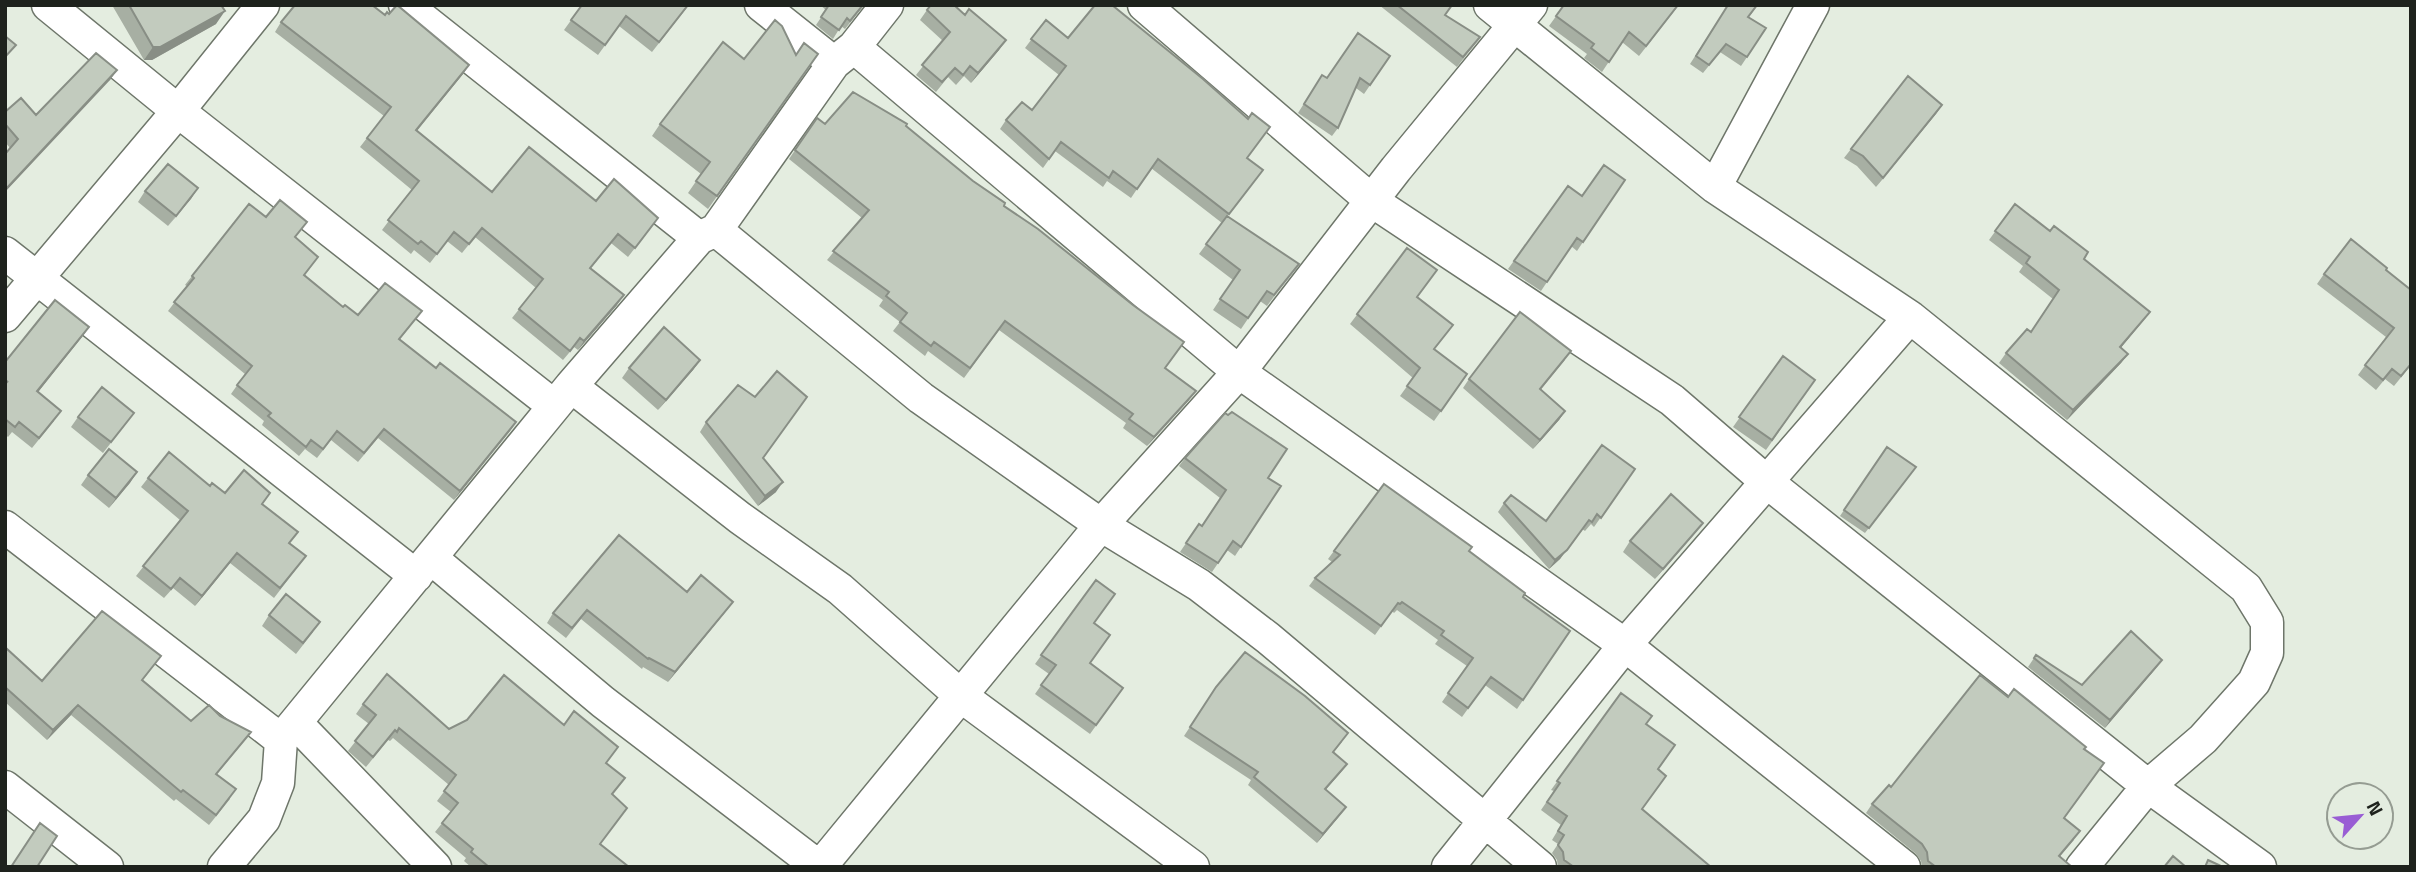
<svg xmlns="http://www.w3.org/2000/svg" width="2416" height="872" font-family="'Titillium Web',sans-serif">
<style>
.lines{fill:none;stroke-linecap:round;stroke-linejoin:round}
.minor-casing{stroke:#6e766a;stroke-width:35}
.minor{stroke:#fff;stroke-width:32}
.wall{fill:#a7afa3}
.shaded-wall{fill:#888e85}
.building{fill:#c2cbbe;stroke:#888e85;stroke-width:2}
</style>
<rect width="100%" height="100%" fill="#e4ede0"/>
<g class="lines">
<defs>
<path id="minor" d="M48,5L178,111L554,406
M405,5L699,238
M761,5L834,63
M1144,5L1372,201L1672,400L1767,482L2148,786L2260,867
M1490,5L1715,187L1910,317L2246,588L2267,622V653L2254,682L2203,739L2148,786L2082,867
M854,47L1239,372L1625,645L1904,867
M1715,187L1813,5
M716,230L921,398L1101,525L1199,585L1268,638L1540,867
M5,253L416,576
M5,316L178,111L263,5
M571,386L740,518L840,589L961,696L1193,867
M5,527L281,740
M431,558L603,702L819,867
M296,723L435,867
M5,787L107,867
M224,867L264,819L278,783L281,740L571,386L699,238L716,230L834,63L854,47L887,5
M820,867L1101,525L1239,372L1396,169L1531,5
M1448,867L1625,645L1910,317"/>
</defs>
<use href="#minor" class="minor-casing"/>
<use href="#minor" class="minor"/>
</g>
<path class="wall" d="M112,5H221L216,24L152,60H144Z
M582,5H689L652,52L619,26L598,55L564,30Z
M820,5H864L845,29L841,26L833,39L816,25L826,10Z
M1379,5H1453L1445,15L1480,37L1457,67Z
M1564,5H1679L1639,56L1622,42L1602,72L1584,58L1587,54L1549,26Z
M1728,5H1758L1749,17L1747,57L1741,66L1720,52L1703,73L1690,64Z
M927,10L999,50L971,83L964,76L956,85L948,77L936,92L916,75L943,41L920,20Z
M1046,20L1068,38L1247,158L1228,216L1291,274L1267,306L1260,301L1241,329L1213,310L1233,280L1199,254L1222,223L1151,168L1131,198L1107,181L1103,187L1055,151L1043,168L1000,129L1006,120L1032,110L1059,75L1025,48Z
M281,22L463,74L417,131L492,192L596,201L658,218L628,257L611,243L591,268L617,305L578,350L574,347L563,360L512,318L536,288L475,237L462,253L447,241L430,263L414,250L411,254L382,230L412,190L360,147L384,116L275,32Z
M818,54L708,209L688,193L701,174L652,136L660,124L744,59L796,55Z
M1390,56L1364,94L1356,88L1338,128L1332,136L1298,113L1322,75L1327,78Z
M117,70L110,80L10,148L5,142V112L36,115Z
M1942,105L1876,187L1857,166L1844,158L1851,149Z
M817,118L825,124L906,126L1004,206L1165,368L1189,400L1147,446L1123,428L1126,423L999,330L964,378L928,351L925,356L893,331L900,322L879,306L883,300L827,260L862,218L789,159Z
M1568,186L1583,242L1577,251L1571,246L1541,291L1508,269Z
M198,188L168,226L138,202L145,191Z
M2015,204L2150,312L2121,347L2128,354L2121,363L2067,420L1999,363L2006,353L2031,332L2053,299L2019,272L2023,266L1989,240Z
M266,217L296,237L318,257L305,275L343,307L358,315L422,311L400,339L436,368L516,422L454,500L378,438L358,462L331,440L317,458L305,449L299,456L262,425L264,421L231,394L245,374L168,311L187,286L185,285L192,276Z
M1407,248L1417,297L1453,325L1434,350L1467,374L1434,421L1400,396L1413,378L1350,324Z
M2386,270L2411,365L2394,386L2385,379L2376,390L2358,375L2386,337L2317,284L2324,274Z
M89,327L38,392L54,421L32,448L12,432L8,437L5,434V362Z
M1783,356L1815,380L1766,450L1733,427Z
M700,360L693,370L658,410L622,378L629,368Z
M1565,360L1541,389L1565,411L1559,420L1533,449L1463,388L1469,379Z
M134,413L103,453L71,427L78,417Z
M706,422L763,458L776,492L758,506L700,432Z
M1887,447L1916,467L1865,533L1840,516Z
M1185,458L1268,478L1281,486L1235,556L1227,550L1212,572L1180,552L1199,524L1202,526L1220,498L1179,466Z
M1635,469L1594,527L1591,524L1585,531L1582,529L1560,559L1549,569L1498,512L1504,503L1546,521Z
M137,472L109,508L81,485L88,475Z
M148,478L210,486L225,493L262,504L290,543L306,556L274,598L230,563L195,606L173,588L164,598L136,576L180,520L141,487Z
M1384,484L1469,551L1523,597L1570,631L1517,709L1485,685L1462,717L1442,702L1467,666L1435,644L1438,640L1397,610L1394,613L1392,611L1375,635L1309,586L1315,578L1332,562L1328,559Z
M1695,533L1655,579L1623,552L1630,541Z
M1096,580L1094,623L1090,663L1123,688L1090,734L1035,694L1049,674L1035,664Z
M687,592L726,611L668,682L643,667L642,669L581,619L566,638L547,623L553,613Z
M269,615L313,632L296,654L262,626Z
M5,651L42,681L161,656L143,680L191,721L244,741L217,774L230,799L209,825L176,799L174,801L71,715L47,740L5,702Z
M2036,655L2082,685L2156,668L2105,728L2028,667Z
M1216,687L1342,742L1334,752L1341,772L1326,789L1340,815L1317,843L1248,785L1251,780L1184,736Z
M1621,693L1646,724L1658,770L1642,809L1711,867H1558L1557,860L1552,853L1558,844L1552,840L1561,825L1541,810L1554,791L1551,790Z
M2008,697L2084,750L2065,818L2074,840L2060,856L2072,867H1922L1921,861L1915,853L1866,813L1872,804L1891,787Z
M363,704L449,729L564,725L618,747L606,763L612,795L601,844L629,867H471L464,861L466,858L435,832L451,812L437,801L449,785L393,738L390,741L388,740L366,767L348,751L369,724L356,714Z"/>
<path class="shaded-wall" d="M225,11L216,24L152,60H144L153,47Z
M1006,40L999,50L971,83L978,73Z
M469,65L463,74L409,140L416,130Z
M117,70L110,80L5,192V190Z
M1942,105L1936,114L1876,187L1883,178Z
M198,188L191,199L168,226L176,216Z
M624,295L617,305L578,350L584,341Z
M2150,312L2143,321L2114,356L2120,347Z
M89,327L82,337L31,401L37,391Z
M2128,354L2121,363L2067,420L2073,410Z
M700,360L693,370L658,410L666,400Z
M1196,391L1189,400L1147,446L1154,437Z
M1565,411L1559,420L1533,449L1540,440Z
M516,422L510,431L454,500L460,491Z
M137,472L130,483L109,508L116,498Z
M783,482L776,492L758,506L765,496Z
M1589,520L1560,559L1549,569L1555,560Z
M1703,523L1695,533L1655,579L1663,569Z
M237,553L230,563L195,606L202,596Z
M733,602L726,611L668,682L675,672Z
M2162,660L2156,668L2105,728L2110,720Z
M78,705L71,715L47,740L53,730Z
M1347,764L1341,772L1319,797L1325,789Z
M1346,807L1340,815L1317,843L1323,834Z"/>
<path class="building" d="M129,5H221L225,11L160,47H153Z
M295,5H372L385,15L387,12L389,14L397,5L469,65L416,130L492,192L529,147L596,201L614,179L658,218L635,248L618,234L590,268L624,295L584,341L580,338L570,351L519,309L543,279L482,228L469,244L454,232L437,254L421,241L418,244L388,220L419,181L367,138L391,107L281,22Z
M582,5H688L659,42L626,16L605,45L571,20Z
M829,5H863L850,21L847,18L839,30L821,17Z
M931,5H954L965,15L969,9L1006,40L978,73L970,66L963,75L955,68L942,82L922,65L950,32L927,10Z
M1095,5H1112L1203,79L1248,119L1252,113L1270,127L1247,158L1263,170L1229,214L1158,159L1137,189L1113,171L1109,178L1061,142L1049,159L1006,120L1022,102L1032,110L1066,66L1031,39L1046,20L1068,38Z
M1397,5H1452L1445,15L1480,37L1463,57Z
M1564,5H1678L1646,46L1629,32L1609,62L1591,48L1594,44L1556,16Z
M1728,5H1757L1748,17L1766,28L1747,57L1726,44L1709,65L1696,56Z
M775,20L782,26L796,55L804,43L818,54L717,196L696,181L710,162L660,124L723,42L744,59Z
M1358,33L1390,56L1370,85L1360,78L1338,128L1304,104L1322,75L1327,78Z
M5,36L16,45L5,57Z
M96,53L117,70L5,190V154L18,139L5,124V112L21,98L36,115Z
M1908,76L1942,105L1883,178L1863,156L1851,149Z
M853,92L907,124L906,126L973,181L1005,203L1004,206L1038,229L1133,305L1184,342L1165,368L1196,391L1154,437L1129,419L1133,414L1005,321L970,368L934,342L931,346L900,322L907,313L886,296L889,292L833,251L869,210L795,150L817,118L825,124Z
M168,164L198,188L176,216L145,191Z
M1604,165L1625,180L1583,242L1577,238L1547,282L1514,261L1568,186L1582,196Z
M280,200L307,222L295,237L318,257L304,275L343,307L345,305L358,315L385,283L422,311L399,339L436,368L440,363L516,422L460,491L384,429L364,453L337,431L323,449L311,440L306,447L268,416L271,413L237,385L252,366L174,302L194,278L192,276L249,204L266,217Z
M2015,204L2050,231L2054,226L2088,252L2084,259L2150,312L2120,347L2128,354L2073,410L2006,353L2027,329L2031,332L2059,290L2026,263L2030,257L1995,231Z
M1227,216L1299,264L1274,295L1267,291L1248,318L1220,299L1240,270L1206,244Z
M2351,239L2387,268L2386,270L2411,290V364L2401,376L2392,369L2383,380L2365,365L2394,328L2324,274Z
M1407,248L1437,270L1417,297L1453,325L1434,349L1467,374L1441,411L1407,386L1420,368L1357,314Z
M55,300L89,327L37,391L61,411L39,438L19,422L15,427L5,419V384L8,381L5,383V362Z
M1520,312L1571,351L1540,389L1565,411L1540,440L1469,379Z
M664,327L700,360L666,400L629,368Z
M1783,356L1815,380L1772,440L1739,417Z
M777,371L807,397L763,458L783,482L765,496L706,422L738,385L755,397Z
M102,387L134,413L111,442L78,417Z
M1232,412L1287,449L1268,478L1281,486L1241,547L1233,541L1218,563L1186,543L1199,524L1202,526L1226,490L1185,458L1225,413L1228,415Z
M1602,445L1635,469L1601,518L1597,514L1592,522L1589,520L1567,550L1555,560L1504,503L1511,495L1546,521Z
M1887,447L1916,467L1869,528L1844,510Z
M109,449L137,472L116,498L88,475Z
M169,452L210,486L212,483L225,493L244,470L270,493L262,504L298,532L289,543L306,556L280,588L237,553L202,596L180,578L171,589L143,566L188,511L148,478Z
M1384,484L1472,547L1469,551L1525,593L1523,597L1570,631L1523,700L1491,677L1468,708L1448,693L1473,658L1441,635L1444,631L1402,602L1400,604L1398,603L1381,626L1315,578L1340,555L1334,551Z
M1671,494L1703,523L1663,569L1630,541Z
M619,535L687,592L701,575L733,602L675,672L649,658L648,659L587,610L572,628L553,613Z
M1096,580L1115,594L1094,623L1110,635L1090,663L1123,688L1096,725L1041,685L1056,665L1041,655Z
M286,594L320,622L303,643L269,615Z
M102,611L161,656L142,680L191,721L209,705L220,716L251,732L216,774L236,789L216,815L183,790L181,792L78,705L53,730L5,687V651L7,649L42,681Z
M2131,631L2162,660L2110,720L2034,658L2036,655L2082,685Z
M1245,652L1305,696L1348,733L1333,752L1347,764L1325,789L1346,807L1323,834L1254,777L1258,772L1190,727L1216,687Z
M387,674L449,729L467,720L504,675L564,725L574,711L618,747L606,763L625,778L612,794L627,808L600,844L629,867H489L471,852L473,849L442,823L458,803L444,791L456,775L399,728L397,732L395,730L373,757L355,741L376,715L363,704Z
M1980,675L2008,697L2014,689L2086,747L2084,749L2104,763L2064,818L2080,831L2059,856L2072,867H1936L1928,861L1927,852L1922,844L1872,804L1889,785L1891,787Z
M1621,693L1652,716L1646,724L1675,745L1658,769L1666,776L1642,809L1711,867H1574L1564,860L1563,852L1558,845L1564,835L1558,831L1567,816L1547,802L1560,783L1557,781Z
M40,823L57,836L37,867H11Z
M2173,856L2186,867H2164Z
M2208,860L2223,867H2205Z"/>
<rect width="2416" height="872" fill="none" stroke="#1e221d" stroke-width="14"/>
<g transform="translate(2360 816) rotate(63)"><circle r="33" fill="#e4ede0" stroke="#959c92" stroke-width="2"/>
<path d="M0-5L12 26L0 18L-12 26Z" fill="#995dd4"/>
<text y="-10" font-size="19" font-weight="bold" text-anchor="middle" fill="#1e221d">N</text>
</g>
</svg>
